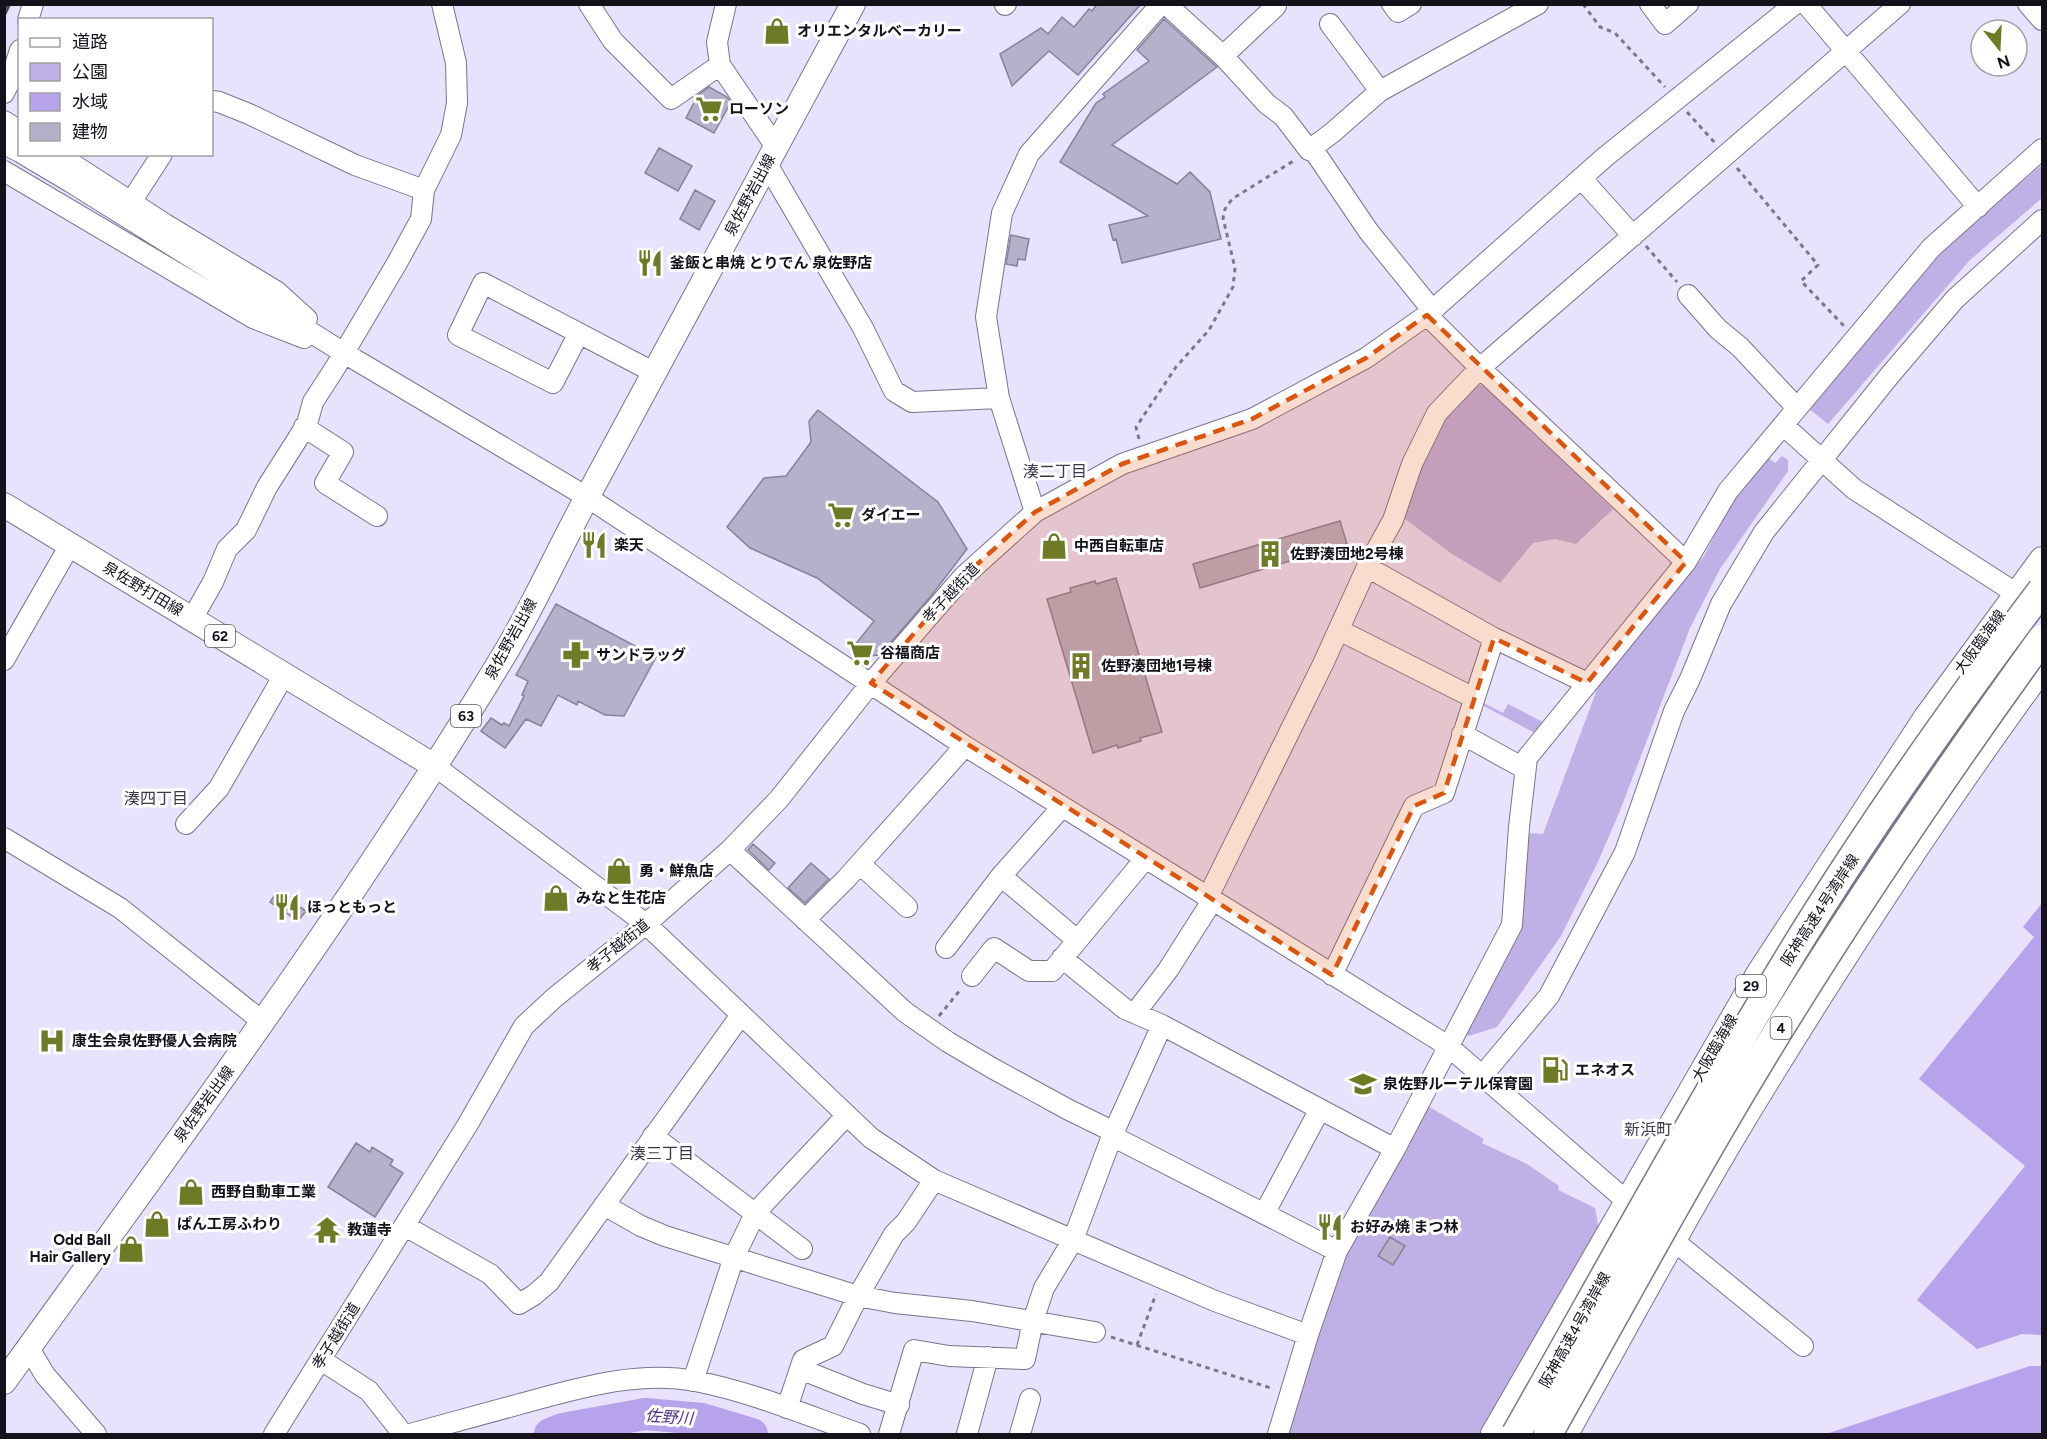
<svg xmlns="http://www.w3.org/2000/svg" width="2047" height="1439" font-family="Figtree,'Noto Sans JP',sans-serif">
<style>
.green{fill:#bfb1e6}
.water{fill:#b7a2ec}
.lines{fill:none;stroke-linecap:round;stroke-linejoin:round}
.river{stroke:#b7a2ec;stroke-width:32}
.building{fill:#b7b0ca;stroke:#87819a;stroke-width:1.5}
.minor-casing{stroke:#7a748c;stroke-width:22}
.major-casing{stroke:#7a748c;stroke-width:26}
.path{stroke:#7c788a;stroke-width:3;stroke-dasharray:4.5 4.5;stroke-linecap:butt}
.minor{stroke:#fff;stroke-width:20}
.major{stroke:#fff;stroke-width:24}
.rail{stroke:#504c5a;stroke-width:4.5}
.highway-bridge-casing{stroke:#7a748c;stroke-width:31;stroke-linecap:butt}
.highway-bridge{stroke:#fff;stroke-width:28}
.marked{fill:#dd550d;fill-opacity:0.2;stroke:#dd550d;stroke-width:4.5;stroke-dasharray:12 8;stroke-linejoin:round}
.labels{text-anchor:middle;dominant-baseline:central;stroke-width:6;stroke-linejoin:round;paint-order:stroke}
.shield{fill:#fff;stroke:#5a585f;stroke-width:1.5}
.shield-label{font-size:14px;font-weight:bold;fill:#14111a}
.poi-label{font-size:15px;font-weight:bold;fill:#14111a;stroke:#fff;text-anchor:start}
.street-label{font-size:15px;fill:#14111a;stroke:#fff}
.neighbourhood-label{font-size:16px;fill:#3d374d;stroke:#fff}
.water-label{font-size:16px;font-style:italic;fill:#4d2d82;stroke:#fff}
</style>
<rect width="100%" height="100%" fill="#e8e2fd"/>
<path class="green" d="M2042,165V198L1970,260L1828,424L1808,408L1941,253L1985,212Z
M1475,385H1484L1613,509L1576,544L1555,539L1533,543L1500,583L1452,554L1401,516L1439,424Z
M1766,456L1775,463L1782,456L1788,460V471L1720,569L1690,628L1619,813L1597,864L1561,936L1497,1027L1469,1036L1462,1033L1516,928L1527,833L1543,834L1599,684L1704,556L1732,502Z
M1478,700L1503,713L1508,704L1545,723L1537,734L1478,703Z
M1426,1105L1484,1139L1482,1143L1527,1164L1559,1186L1558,1190L1595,1208L1599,1230L1485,1434H1289L1337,1268Z"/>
<path class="water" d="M2042,903V1335L2022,1334L1977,1349L1917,1300L2025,1166L1919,1079L2034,937L2023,927Z
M2030,1366H2042V1434H1826Z"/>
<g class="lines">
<path class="river" d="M550,1434L563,1429L645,1414L702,1419L752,1434"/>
</g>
<path class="building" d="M1097,4H1141L1078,75L1049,51L1012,86L1000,54L1041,28L1048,34L1062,17L1074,27L1089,9L1092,11Z
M1164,19L1217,67L1112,145L1177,184L1190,172L1210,192L1221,239L1122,263L1116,239L1113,240L1109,225L1148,216L1060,162L1096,103L1105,97L1103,94L1149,61L1137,50Z
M709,87L727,97L731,102L714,133L686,118L698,95Z
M659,148L692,166L678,191L645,173Z
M695,190L715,201L699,230L680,219Z
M1011,235L1029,239L1025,260L1018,259L1017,266L1006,264Z
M818,410L938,502L967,549L931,596L880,655L868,656L855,645L874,621L817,578L750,548L727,527L764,478L786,476L811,442L809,421Z
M1340,521L1347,544L1200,588L1193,564Z
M1116,578L1162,732L1140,738L1141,741L1118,748L1117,745L1093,753L1047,599L1071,592L1070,588L1095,581L1096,584Z
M556,604L656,657L624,716L605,715L578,701L577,705L558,695L541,726L526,719L505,748L481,731L491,718L502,725L504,723L509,726L524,696L522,695L528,681L516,675Z
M753,844L775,863L769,870L748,850Z
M811,863L829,879L805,903L788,888Z
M277,892L306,911L298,921L270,902Z
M356,1143L370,1152L372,1147L393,1160L390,1165L403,1173L375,1217L328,1187Z
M1390,1237L1405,1246L1393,1265L1378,1256Z"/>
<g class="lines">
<defs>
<path id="minor" d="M589,4L613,41L671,99L720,65
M726,4L717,42L720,65L776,147
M1166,4L1223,56L1267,104L1283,116L1309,150L1332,133L1380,91L1538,4
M1392,4L1398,12L1411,4
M1650,4L1665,24L1688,4
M1806,4L1978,207
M2028,4L2042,20
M1005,5L1006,4
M28,20L33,4
M1330,24L1380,91
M1223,56L1276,6
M4,93L10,81L20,50
M212,101L219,102L249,114L355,165L424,190
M4,121L20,131
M4,144L20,152
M1312,148L1369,232L1433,311
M23,154L72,183L344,353L587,497L965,746L1448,1046L1638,1211
M57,154L165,224L276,291L307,319
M767,164L863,328L894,391L912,402L999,398
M4,171L253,318L304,338
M1581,178L1633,236
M131,202L162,154
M1688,295L1718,329L1740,347L1797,408
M1427,315L1480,368L1686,562
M579,333L553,383L458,335L483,283L655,373
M1783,425L1854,489L2028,601
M304,427L343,452L325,483L377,516
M1035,512L999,398L986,317L1002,213L1029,154L1161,4
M1367,567L1494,638L1587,683
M192,619L213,582L227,549L246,530L267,487L307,424L313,402L335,368L397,263L421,219L424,190L451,135L457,103L456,63L442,4
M1339,630L1474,698
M4,660L70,545
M1462,734L1525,769
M436,767L646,924L871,1138L934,1180L1215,1301L1308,1335
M1062,807L1001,876L1077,940
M186,824L219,788L284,675
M4,838L120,908L263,1022
M730,850L905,1012L948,1042L992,1068L1069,1110L1114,1132
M860,864L907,907
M1207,899L1323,664L1367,567L1393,520L1412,464L1437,413L1480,368L1900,4
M805,920L846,879L965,746
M946,948L1001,876
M1062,958L1125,1009L1162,1025L1395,1149
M1332,975L1414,806L1444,793L1494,638
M972,976L994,948L1029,971H1052L1145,859
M1135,1013L1168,970L1212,901
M1482,1076L1549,996L1625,852L1674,711L1690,679L1721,604L1764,532L1890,375L1955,299L2042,220
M653,1136L802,1249
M1112,1136L1337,1251
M604,1205L641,1226L665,1236L858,1296L895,1303L972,1311L1095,1332
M1264,1214L1320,1109
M405,1226L490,1274L519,1304L534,1295L549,1282L741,1015
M1663,1232L1803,1346
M29,1348L45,1375L96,1434
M321,1360L369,1391L403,1434
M800,1369L863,1394L899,1405
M693,1381L734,1257L756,1212L847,1115
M787,1408L803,1360L833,1346L858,1296L894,1234L906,1222L934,1180
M274,1434L468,1124L524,1026L554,998L646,924L730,850L779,799L871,683L963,577L1035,512L1122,464L1252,419L1366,358L1427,315L1605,157L1795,4
M410,1434C446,1424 483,1414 520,1404C576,1389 636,1370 695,1381C752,1392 806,1415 860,1434
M889,1434L914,1350L949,1356L1025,1359L1033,1321L1044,1288L1073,1240L1112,1136L1162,1025
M967,1434L988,1357
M1020,1434L1030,1399
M1278,1434L1308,1335L1337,1251L1395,1149L1512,925L1519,827L1527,758L1686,562L1728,491L1931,248L2042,149"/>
<path id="major" d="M4,505L436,767
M4,1382C177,1142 354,904 507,650C537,599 561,544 590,492C679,330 766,167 853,4
M1493,1434L1758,974L1926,717L2042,559
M1566,1434C1622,1334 1676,1233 1735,1134C1831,975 1932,819 2042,669"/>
</defs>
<use href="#minor" class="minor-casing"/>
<use href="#major" class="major-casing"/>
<path class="path" d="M1583,4L1600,27L1615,33L1665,87
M1687,112L1715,143
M1737,168L1818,265L1801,281L1844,326
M1646,246L1677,282
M1139,439L1136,427L1176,367L1209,330L1233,287L1235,268L1223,218L1225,209L1232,199L1295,160
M939,1016L961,989
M1111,1337L1274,1389
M1137,1345L1156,1294"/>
<use href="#minor" class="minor"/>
<use href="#major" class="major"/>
<path class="rail" d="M4,14L9,4"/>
<defs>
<path id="highway-bridge" d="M1516,1434C1600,1286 1681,1137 1769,991C1851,852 1945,719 2042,590
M1548,1434C1605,1333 1660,1231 1719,1130C1817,961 1927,798 2042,639"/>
</defs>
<use href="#highway-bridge" class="highway-bridge-casing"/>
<use href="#highway-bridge" class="highway-bridge"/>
</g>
<path class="marked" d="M1427,315L1686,562L1587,683L1494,638L1444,793L1414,806L1332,975L871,683L963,577L1035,512L1122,464L1252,419L1366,358Z"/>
<defs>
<symbol id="shop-bare" viewBox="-9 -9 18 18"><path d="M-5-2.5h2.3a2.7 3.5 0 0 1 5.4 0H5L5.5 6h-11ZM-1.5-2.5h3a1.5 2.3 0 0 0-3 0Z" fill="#6e7a26" stroke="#fff" stroke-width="2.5" paint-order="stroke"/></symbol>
<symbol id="supermarket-bare" viewBox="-9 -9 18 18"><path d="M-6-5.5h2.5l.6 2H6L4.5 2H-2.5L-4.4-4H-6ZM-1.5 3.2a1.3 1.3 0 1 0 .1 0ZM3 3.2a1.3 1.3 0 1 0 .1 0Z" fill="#6e7a26" stroke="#fff" stroke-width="2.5" paint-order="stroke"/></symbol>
<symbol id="restaurant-bare" viewBox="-9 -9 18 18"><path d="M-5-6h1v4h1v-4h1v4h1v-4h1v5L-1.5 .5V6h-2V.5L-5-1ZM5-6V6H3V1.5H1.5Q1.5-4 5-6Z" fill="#6e7a26" stroke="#fff" stroke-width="2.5" paint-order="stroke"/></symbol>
<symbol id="building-bare" viewBox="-9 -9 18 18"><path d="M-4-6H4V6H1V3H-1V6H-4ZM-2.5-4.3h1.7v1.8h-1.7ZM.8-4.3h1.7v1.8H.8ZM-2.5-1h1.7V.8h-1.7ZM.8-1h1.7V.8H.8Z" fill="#6e7a26" stroke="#fff" stroke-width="2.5" paint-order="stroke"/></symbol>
<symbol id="pharmacy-bare" viewBox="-9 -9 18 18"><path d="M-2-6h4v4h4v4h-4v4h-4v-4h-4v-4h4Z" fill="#6e7a26" stroke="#fff" stroke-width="2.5" paint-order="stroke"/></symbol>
<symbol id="hospital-bare" viewBox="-9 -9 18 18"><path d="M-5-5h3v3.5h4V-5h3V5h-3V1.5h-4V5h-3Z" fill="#6e7a26" stroke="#fff" stroke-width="2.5" paint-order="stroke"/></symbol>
<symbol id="fuel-bare" viewBox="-9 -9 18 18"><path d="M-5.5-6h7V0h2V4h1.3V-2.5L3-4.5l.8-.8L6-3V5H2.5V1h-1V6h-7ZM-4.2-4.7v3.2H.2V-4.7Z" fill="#6e7a26" stroke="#fff" stroke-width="2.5" paint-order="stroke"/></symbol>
<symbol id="school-bare" viewBox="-9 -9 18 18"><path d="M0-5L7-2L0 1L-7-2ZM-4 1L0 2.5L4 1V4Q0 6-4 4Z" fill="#6e7a26" stroke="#fff" stroke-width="2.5" paint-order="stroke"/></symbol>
<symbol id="temple-bare" viewBox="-9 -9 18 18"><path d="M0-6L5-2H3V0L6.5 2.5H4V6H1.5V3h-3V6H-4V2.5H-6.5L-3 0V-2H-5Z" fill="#6e7a26" stroke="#fff" stroke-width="2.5" paint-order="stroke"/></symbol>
</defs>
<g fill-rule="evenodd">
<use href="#shop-bare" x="758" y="12" width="38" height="38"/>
<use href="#supermarket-bare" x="690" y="90" width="38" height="38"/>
<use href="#restaurant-bare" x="631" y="244" width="38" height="38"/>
<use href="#supermarket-bare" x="822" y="496" width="38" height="38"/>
<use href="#restaurant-bare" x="575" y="526" width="38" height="38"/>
<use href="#shop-bare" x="1035" y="527" width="38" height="38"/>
<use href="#building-bare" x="1251" y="535" width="38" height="38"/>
<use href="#supermarket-bare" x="841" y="634" width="38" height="38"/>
<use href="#pharmacy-bare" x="557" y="636" width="38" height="38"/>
<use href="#building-bare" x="1062" y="647" width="38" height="38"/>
<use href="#shop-bare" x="600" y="852" width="38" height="38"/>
<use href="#shop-bare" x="537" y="879" width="38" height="38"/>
<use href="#restaurant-bare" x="268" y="888" width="38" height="38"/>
<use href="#hospital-bare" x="33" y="1022" width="38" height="38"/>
<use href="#fuel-bare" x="1536" y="1051" width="38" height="38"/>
<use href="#school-bare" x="1344" y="1065" width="38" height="38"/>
<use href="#shop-bare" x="172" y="1173" width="38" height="38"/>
<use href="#shop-bare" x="138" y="1205" width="38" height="38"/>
<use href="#restaurant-bare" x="1311" y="1208" width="38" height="38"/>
<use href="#temple-bare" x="308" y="1211" width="38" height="38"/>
<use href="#shop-bare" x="112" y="1230" width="38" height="38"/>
</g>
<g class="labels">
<g class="shield">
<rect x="205" y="625" width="30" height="22" rx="4.5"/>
<rect x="451" y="705" width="30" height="22" rx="4.5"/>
<rect x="1736" y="975" width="30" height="22" rx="4.5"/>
<rect x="1770.5" y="1017" width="21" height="22" rx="4.5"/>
</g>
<g class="shield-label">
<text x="220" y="636">62</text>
<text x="466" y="716">63</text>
<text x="1751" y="986">29</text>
<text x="1781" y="1028">4</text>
</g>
<g class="poi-label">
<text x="797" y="31">オリエンタルベーカリー</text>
<text x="729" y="109">ローソン</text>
<text x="670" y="263">釜飯と串焼 とりでん 泉佐野店</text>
<text x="861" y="515">ダイエー</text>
<text x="614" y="545">楽天</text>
<text x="1074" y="546">中西自転車店</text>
<text x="1290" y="554">佐野湊団地2号棟</text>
<text x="880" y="653">谷福商店</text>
<text x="596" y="655">サンドラッグ</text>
<text x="1101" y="666">佐野湊団地1号棟</text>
<text x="639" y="871">勇・鮮魚店</text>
<text x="576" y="898">みなと生花店</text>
<text x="307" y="907">ほっともっと</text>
<text x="72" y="1041">康生会泉佐野優人会病院</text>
<text x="1575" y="1070">エネオス</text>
<text x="1383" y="1084">泉佐野ルーテル保育園</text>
<text x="211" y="1192">西野自動車工業</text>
<text x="177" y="1224">ぱん工房ふわり</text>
<text x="1350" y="1227">お好み焼 まつ林</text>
<text x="347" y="1230">教蓮寺</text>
<text x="111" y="1240" text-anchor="end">Odd Ball<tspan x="111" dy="17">Hair Gallery</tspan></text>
</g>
<g class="street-label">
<text transform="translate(750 195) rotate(-62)">泉佐野岩出線</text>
<text transform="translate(143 589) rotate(31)">泉佐野打田線</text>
<text transform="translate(951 593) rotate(-47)">孝子越街道</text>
<text transform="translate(511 639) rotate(-61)">泉佐野岩出線</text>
<text transform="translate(1980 642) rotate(-54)">大阪臨海線</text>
<text transform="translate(1820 910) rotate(-57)">阪神高速4号湾岸線</text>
<text transform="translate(618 946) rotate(-39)">孝子越街道</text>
<text transform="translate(1715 1048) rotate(-60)">大阪臨海線</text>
<text transform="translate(204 1104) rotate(-54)">泉佐野岩出線</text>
<text transform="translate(1575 1330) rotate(-61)">阪神高速4号湾岸線</text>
<text transform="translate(336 1336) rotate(-58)">孝子越街道</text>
</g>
<g class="neighbourhood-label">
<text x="1055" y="471">湊二丁目</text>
<text x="156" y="798">湊四丁目</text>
<text x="1648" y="1129">新浜町</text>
<text x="662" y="1153">湊三丁目</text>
</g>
<g class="water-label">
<text transform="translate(669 1417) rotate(4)">佐野川</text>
</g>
</g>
<rect width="2047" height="1439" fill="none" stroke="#14111a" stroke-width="12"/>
<rect x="18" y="18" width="195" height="138" fill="#ffffff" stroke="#a1a0a3" stroke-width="1.5"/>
<rect x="30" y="38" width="30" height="9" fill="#ffffff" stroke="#a1a0a3" stroke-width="1.5"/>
<text x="72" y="48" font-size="18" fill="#14111a">道路</text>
<rect x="30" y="63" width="30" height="18" fill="#bfb1e6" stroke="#a1a0a3" stroke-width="1.5"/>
<text x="72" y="78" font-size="18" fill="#14111a">公園</text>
<rect x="30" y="93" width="30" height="18" fill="#b7a2ec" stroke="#a1a0a3" stroke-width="1.5"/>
<text x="72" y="108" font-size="18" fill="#14111a">水域</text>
<rect x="30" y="123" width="30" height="18" fill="#b7b0ca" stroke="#a1a0a3" stroke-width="1.5"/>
<text x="72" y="138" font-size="18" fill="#14111a">建物</text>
<g transform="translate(1999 48) rotate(162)"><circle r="28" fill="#ffffff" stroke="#a1a0a3" stroke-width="1.5"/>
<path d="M0-4.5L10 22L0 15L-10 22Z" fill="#6e7a26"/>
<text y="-9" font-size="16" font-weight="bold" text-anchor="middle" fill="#14111a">N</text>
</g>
</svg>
